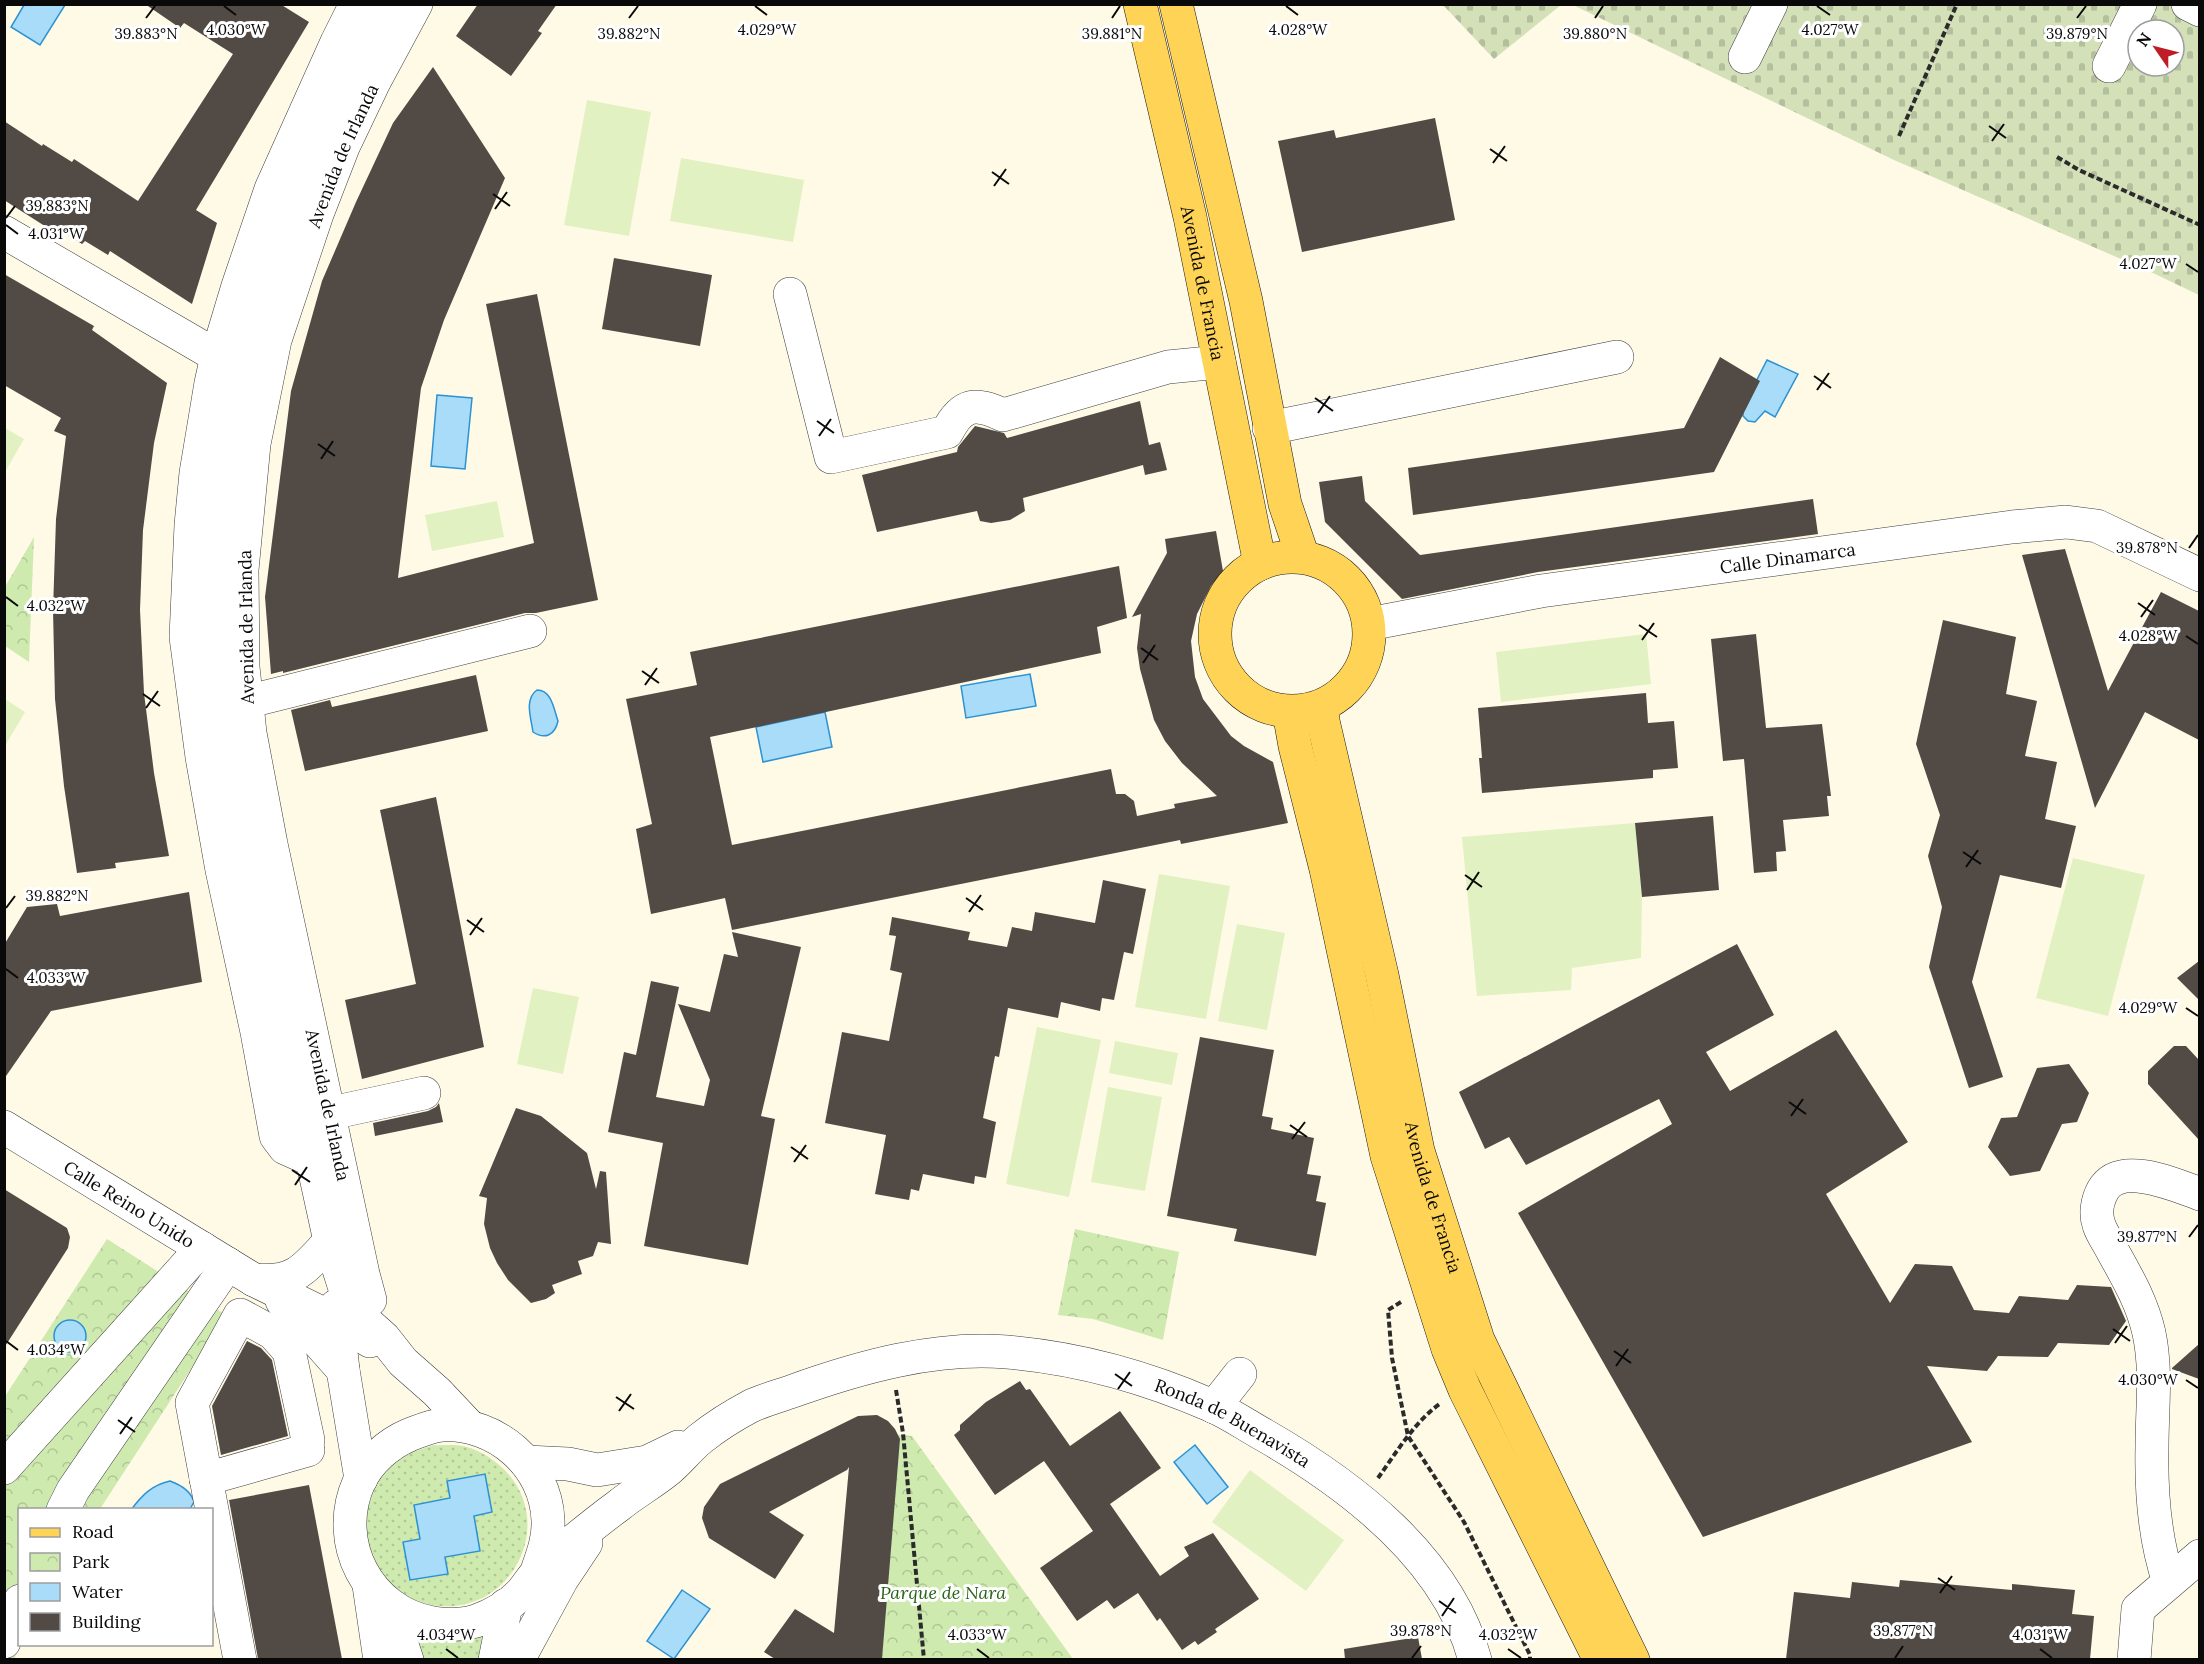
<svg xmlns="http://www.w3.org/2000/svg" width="2204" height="1664" font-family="Lora,serif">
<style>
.grass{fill:url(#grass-dots);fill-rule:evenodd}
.cemetery{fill:url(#cemetery-stones);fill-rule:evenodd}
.park{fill:url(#park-crowns)}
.pitch{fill:#e1f1c1}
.water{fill:#a8dcf9;stroke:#2c92d3;stroke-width:1.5}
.building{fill:#524a45}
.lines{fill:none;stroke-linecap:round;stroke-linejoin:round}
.minor-casing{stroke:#3c3c3c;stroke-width:34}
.major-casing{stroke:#1a1a1a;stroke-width:34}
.path{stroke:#2b2b2b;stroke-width:4;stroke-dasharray:6 3;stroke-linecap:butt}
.minor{stroke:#fff;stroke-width:33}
.major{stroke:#ffd456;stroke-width:33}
.ticks{fill:none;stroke:#090909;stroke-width:2}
.labels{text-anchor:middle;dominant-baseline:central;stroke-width:6;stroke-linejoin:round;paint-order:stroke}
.street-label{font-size:18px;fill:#090909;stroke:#fff}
.park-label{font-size:18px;font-style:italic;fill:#296219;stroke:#fff}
.ticks-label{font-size:15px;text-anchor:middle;fill:#090909;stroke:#fff;stroke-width:6;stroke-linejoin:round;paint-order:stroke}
</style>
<defs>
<pattern id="grass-dots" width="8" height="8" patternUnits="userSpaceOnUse" patternTransform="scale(1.5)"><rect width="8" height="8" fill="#ceeaaf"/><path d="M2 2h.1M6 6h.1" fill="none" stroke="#b0c795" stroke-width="1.8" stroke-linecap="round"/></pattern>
<pattern id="cemetery-stones" width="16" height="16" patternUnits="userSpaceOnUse" patternTransform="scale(1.5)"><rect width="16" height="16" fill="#d3e0b8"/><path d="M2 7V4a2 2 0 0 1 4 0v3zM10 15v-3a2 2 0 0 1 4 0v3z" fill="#b4bf9d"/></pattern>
<pattern id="park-crowns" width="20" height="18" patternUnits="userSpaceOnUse" patternTransform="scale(1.5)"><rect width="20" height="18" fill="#ceeaaf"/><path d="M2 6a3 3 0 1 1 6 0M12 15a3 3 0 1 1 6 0" fill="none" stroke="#b0c795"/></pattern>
</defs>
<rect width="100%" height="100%" fill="#fffae6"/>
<path class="grass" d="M434,1445C443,1446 453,1444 462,1446C475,1448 488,1456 498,1464C564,1519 510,1623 427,1604C407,1600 387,1586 377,1568C354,1529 368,1476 409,1454C416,1450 426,1448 434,1445ZM447,1481L492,1512L474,1516L445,1557L447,1573L403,1543L420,1539L450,1498Z
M493,1632L486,1660L417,1659L409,1636C437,1644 466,1644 493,1632Z"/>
<path class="cemetery" d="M1443,5H1561L1494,59Z
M1573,5H2199V295L2153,273L1894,160ZM2138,30H2174V66H2138Z"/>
<path class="park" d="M34,537L29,662L5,646V587Z
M1075,1229L1179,1252L1163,1340L1093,1319L1058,1315Z
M107,1239L226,1315L100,1509L20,1510V1645L14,1660L4,1659V1398Z
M888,1434L912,1436L1073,1659L870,1660Z"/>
<path class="pitch" d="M587,100L651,112L629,236L564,225Z
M681,158L804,180L793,242L670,221Z
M5,428L24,439L5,472Z
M497,501L504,537L432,551L425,515Z
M1646,634L1651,684L1501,702L1496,652Z
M5,699L25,712L5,746Z
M1635,823L1642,897L1641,958L1572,968L1571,990L1477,996L1462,837Z
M2073,858L2145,875L2108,1016L2036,998Z
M1159,874L1230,886L1206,1019L1135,1007Z
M1237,924L1285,933L1267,1030L1218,1021Z
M533,988L579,997L563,1074L517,1064Z
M1037,1027L1101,1040L1069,1197L1006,1184Z
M1115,1041L1178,1053L1172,1085L1109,1073Z
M1108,1087L1162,1097L1145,1191L1091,1182Z
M1250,1470L1344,1540L1306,1591L1212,1522Z"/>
<path class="water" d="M24,5H65L40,45L11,27Z
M1767,360L1798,374L1775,417L1765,411L1755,422L1748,421L1743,416V407Z
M437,395L472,398L465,469L431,466Z
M1030,674L1036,706L966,718L961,686Z
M537,690C552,690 554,710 558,721C555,735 545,740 533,732C531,718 524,699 537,690Z
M825,712L832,747L763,762L756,727Z
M54 1336a16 16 0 1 1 32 0a16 16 0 1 1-32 0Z
M1195,1445L1228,1487L1207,1504L1174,1462Z
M485,1474L492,1512L474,1516L480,1551L445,1557L448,1574L410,1580L403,1542L420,1539L414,1505L450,1498L447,1481Z
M170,1481C181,1485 191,1491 194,1502L190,1509L131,1510C142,1495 152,1485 170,1481Z
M682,1590L710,1609L674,1659L647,1641Z"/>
<path class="building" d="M145,4H280L309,22L196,210L217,223L192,304L110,251L108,255L85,241L82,244L65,233L62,237L4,200V121L42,146L43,144L72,162L74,159L138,201L233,54L184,23L180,28Z
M478,4H557L538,31L542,33L511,76L456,36Z
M433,67L505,178L444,320L421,388L398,578L534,543L486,304L537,294L598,600L536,613H525L283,673V671L271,674L265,597L291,391L322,281L356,202L393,123Z
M1435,118L1455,220L1302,252L1278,141L1334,130L1336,138Z
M614,258L712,275L700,346L602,329Z
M4,274L94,326L92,330L167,383L154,443L143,530L140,610L144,693L154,773L169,856L115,863L116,868L77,873L64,786L55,699L53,610L56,519L66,436L54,431L61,418L4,385Z
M1720,357L1760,381L1714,472L1413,515L1408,468L1684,428Z
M1140,401L1149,445L1160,442L1167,470L1145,475L1143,465L1023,498L1025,511L1010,520L991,523L980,521L977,511L877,532L862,475L957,452L958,447L975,426L1004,433L1007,438Z
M1362,476L1365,501L1420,555L1813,499L1818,534L1538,572L1402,599L1325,522L1319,482Z
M1216,531L1223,571L1211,586L1197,614L1191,641L1195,677L1203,699L1231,736L1244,746L1273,762L1288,823L1181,844L1180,840L732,930L725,898L651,914L636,829L652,824L626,699L697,685L690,652L1119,566L1127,618L1097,627L1101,653L710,737L732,845L1111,769L1116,794H1125L1134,801L1137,816L1175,808L1174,804L1217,796L1182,763L1165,741L1154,720L1140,669L1137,648L1141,614L1132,617L1167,553L1165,539Z
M2065,549L2108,691L2161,592L2199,611V740L2145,712L2095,808L2022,555Z
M1943,620L2016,637L2006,694L2037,701L2025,756L2057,762L2045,819L2076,826L2061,888L2000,875L1972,982L2003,1077L1969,1088L1929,967L1942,907L1928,856L1940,815L1916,744Z
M1756,634L1766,728L1822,724L1831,796H1827L1829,816L1783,820L1786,851L1776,852L1777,871L1754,873L1744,759L1723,761L1711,639Z
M476,675L488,731L305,771L291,710L330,700L332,707Z
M1646,693L1648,723L1674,721L1678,768L1653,770V778L1482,793L1479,758H1482L1478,708Z
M436,797L484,1047L362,1079L345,1000L416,984L380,810Z
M1713,816L1719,890L1642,897L1635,823Z
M1103,880L1146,889L1133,954L1124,952L1114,1000L1102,998L1100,1011L1061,1002L1058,1018L1008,1008L999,1057L995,1056L983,1118L996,1122L986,1178L975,1176L974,1184L923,1174L919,1191L911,1189L909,1200L875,1194L886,1135L825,1123L842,1032L889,1041L902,973L890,970L896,936L889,935L892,917L970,932L968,940L1007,947L1012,927L1032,931L1035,912L1095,923Z
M189,892L202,982L51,1011L4,1079V945L27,907L57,904L60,916Z
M732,932L801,947L761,1116L775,1119L748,1265L644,1246L663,1143L608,1132L624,1052L636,1055L651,981L679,987L656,1097L704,1106L710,1080L678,1004L710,1012L724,954L738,957Z
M1737,944L1774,1015L1706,1052L1730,1091L1836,1030L1908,1142L1826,1194L1890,1303L1915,1264L1952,1266L1974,1310L2009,1313L2019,1296L2068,1300L2077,1285L2111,1287L2126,1321L2109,1345L2058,1343L2048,1357L1998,1356L1987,1371L1927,1366L1972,1442L1703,1537L1518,1213L1672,1124L1659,1099L1526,1165L1509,1137L1485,1149L1459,1092Z
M2199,961V1000L2177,978Z
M1200,1037L1274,1050L1262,1116L1273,1118L1271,1129L1314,1138L1307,1174L1321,1176L1316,1201L1326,1203L1316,1256L1234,1241L1237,1229L1167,1216Z
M2174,1046H2186L2199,1060V1140L2148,1084V1071Z
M2069,1064L2089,1093L2077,1122L2062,1124L2040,1171L2010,1176L1988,1147L2001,1118L2017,1117L2037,1068Z
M439,1103L443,1122L375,1136L373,1123L428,1111L436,1107Z
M516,1108L541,1116L587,1153L596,1189L600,1171L606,1172L611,1244L598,1242L593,1256L578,1261L582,1274L552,1285L555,1293L546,1299L531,1303L508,1280L497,1263L490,1248L484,1224L487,1198L479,1196Z
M4,1189L67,1228L70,1237L68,1248L4,1348Z
M247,1341L261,1348L272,1360L288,1436L221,1455L212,1406Z
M2199,1344V1379L2172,1369V1368Z
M1020,1381L1026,1390L1030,1389L1070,1446L1120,1411L1161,1468L1110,1504L1160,1576L1189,1556L1184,1547L1213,1533L1259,1599L1215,1629L1217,1632L1198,1645L1195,1641L1182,1650L1160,1618L1157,1621L1138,1593L1114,1609L1107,1600L1077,1621L1040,1568L1093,1531L1044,1461L995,1495L954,1435L960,1430V1425L986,1402Z
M877,1415L888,1421L895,1429L900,1439L882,1659H775L764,1652L795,1609L834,1633L849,1467L847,1470L769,1512L804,1535L775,1579L709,1538L702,1518L704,1507L720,1484L858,1416Z
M309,1485L342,1659H258L229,1500Z
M1900,1580L2012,1590V1584L2075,1590L2072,1614L2094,1616L2090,1659H1786L1794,1592L1850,1598L1852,1582L1899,1587Z
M1418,1637L1422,1659H1345L1344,1649Z"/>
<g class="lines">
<defs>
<g id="minor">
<path d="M387,4C325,121 268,245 239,374C221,456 217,539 218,622C218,643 217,665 219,686C224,735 232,785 241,834L330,1241L348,1298L356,1313L384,1338L403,1362L437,1392L470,1427"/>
<path d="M2188,4L2200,10"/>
<path d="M1745,57L1771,4"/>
<path d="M2109,66L2140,4"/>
<path d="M4,232L217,356"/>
<path d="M790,294L831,457L947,432C962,403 975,402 1003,415L1168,367L1219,362"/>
<path d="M1269,428L1617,357"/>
<path id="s1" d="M1369,624L1541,591L2012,527L2066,522L2097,526L2200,575"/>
<path d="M246,702L530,631"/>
<path d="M308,1118L424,1093"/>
<path id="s2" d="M4,1127L254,1280L338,1321L370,1341"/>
<path d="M312,1160L285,1148L276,1136L257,1032L222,870L202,757L186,637L191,525L196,473L211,383L217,356L238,286L271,189L337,42L356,4"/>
<path d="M254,1280C294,1284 304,1270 330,1241"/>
<path id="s3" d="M370,1300L363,1274L271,844L250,733L243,667L242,570L254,444L275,340L317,214L343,147L374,82L416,4"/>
<path d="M282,1301L343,1370"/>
<path d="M336,1306L343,1370L361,1479"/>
<path d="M1214,1407L1240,1374"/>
<path d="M526,1462L568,1464L597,1470L647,1462L678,1447"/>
<path d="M4,1468L202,1248"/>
<path d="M206,1479L308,1450"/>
<path d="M63,1510L73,1490L228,1264"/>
<path id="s4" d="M537,1571C543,1554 549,1538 548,1520C546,1465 496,1422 442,1425C430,1426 420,1431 409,1435C388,1444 369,1461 359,1482C332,1542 368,1612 433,1623C447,1625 463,1625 476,1621C493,1615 509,1606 521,1593C529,1584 534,1574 543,1566C567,1546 592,1525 618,1506C634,1493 652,1483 668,1470C679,1461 688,1449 700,1439C715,1427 734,1415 751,1406C764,1400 779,1396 793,1391C860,1367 935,1346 1007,1352C1077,1358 1146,1377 1210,1405C1229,1413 1246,1425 1264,1435C1351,1485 1448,1558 1475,1660"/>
<path d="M2169,1582C2154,1538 2151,1493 2152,1447C2152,1408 2157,1371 2149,1333C2142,1302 2127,1277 2112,1250C2108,1242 2102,1234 2099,1225C2095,1214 2097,1201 2103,1190C2120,1160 2176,1185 2200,1194"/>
<path d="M369,1585L380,1660"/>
<path d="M382,1599L398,1633L407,1660"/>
<path d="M4,1642L20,1601"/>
<path d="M240,1660L192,1403L240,1315L273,1333L289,1351L308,1440"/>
<path d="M495,1660L506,1605"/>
<path d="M518,1660L562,1579L586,1543"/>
<path d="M2134,1660L2138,1609L2200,1556"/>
</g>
<g id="major">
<path id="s5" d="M1140,4L1190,217L1260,564"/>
<path d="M1176,4L1246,301L1285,504L1303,557"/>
<circle cx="1292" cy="634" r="77"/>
<path id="s6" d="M1323,706V721L1382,975L1418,1151L1478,1340L1633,1660"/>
<path d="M1289,712L1295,746L1326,869L1387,1156L1448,1349L1465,1390L1600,1660"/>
</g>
</defs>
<use href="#minor" class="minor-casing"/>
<use href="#major" class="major-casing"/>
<path class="path" d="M1899,136L1957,4
M2057,157L2079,170L2200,225
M1401,1302L1388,1310L1392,1358L1408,1436L1464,1522L1530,1655V1660
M896,1390L903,1433L924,1660
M1378,1478C1396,1453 1415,1421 1441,1403"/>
<use href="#minor" class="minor"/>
<use href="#major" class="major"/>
</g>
<path class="ticks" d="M224,6L236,15M755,6L767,15M1286,6L1298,15M1817,6L1830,15M146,18L155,6M629,18L638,6M1112,18L1120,6M1595,18L1603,6M2077,18L2086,6M1989,126L2006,138M1992,141L2004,124M1490,149L1507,161M1493,163L1505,146M992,172L1009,184M994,186L1006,169M493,194L510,206M495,209L507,192M6,218L15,206M6,225L18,234M2186,264L2198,272M1814,376L1831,388M1817,390L1829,373M1315,398L1333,411M1318,413L1330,396M817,421L834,433M819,436L831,419M318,444L335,456M321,459L333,441M2189,548L2198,535M6,597L18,606M2138,603L2155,615M2141,617L2153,600M1639,625L1657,637M2186,636L2198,644M1642,640L1654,623M1141,648L1158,660M1143,663L1155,645M642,671L659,683M645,685L657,668M143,694L160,706M146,708L158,691M1963,852L1981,864M1966,867L1978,850M1465,875L1482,887M1467,890L1479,872M966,898L983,910M6,908L15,896M969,912L981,895M467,920L484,932M470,935L482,918M6,969L18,978M2186,1008L2198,1016M1789,1102L1806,1114M1791,1116L1803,1099M1290,1125L1307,1137M1292,1139L1305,1122M791,1147L808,1159M794,1162L806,1145M292,1170L310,1182M295,1185L307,1167M2189,1237L2198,1225M2113,1329L2130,1341M6,1341L18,1350M2115,1343L2127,1326M1614,1351L1631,1363M1616,1366L1628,1349M1115,1374L1132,1386M2186,1380L2198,1388M1118,1389L1130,1372M616,1397L634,1409M619,1411L631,1394M118,1420L135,1432M120,1434L132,1417M1938,1578L1955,1590M1940,1593L1952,1576M1439,1601L1456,1613M1442,1616L1454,1598M446,1649L458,1658M977,1649L989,1658M1508,1649L1521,1658M2040,1649L2052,1658M1412,1658L1421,1646M1895,1658L1903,1646"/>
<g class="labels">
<g class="street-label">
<text stroke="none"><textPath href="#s3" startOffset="1172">Avenida de Irlanda</textPath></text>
<text stroke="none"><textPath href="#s5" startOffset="286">Avenida de Francia</textPath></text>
<text stroke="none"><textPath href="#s1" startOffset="424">Calle Dinamarca</textPath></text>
<text transform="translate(246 627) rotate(-91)">Avenida de Irlanda</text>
<text transform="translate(328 1105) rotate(78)">Avenida de Irlanda</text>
<text stroke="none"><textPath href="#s6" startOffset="504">Avenida de Francia</textPath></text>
<text stroke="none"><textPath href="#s2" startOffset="147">Calle Reino Unido</textPath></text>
<text stroke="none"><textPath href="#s4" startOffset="1396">Ronda de Buenavista</textPath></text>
</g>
<g class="park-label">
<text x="943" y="1592">Parque de Nara</text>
</g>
</g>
<g class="ticks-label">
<text x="767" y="35">4.029°W</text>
<text x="236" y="35">4.030°W</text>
<text x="1298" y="35">4.028°W</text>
<text x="1830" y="35">4.027°W</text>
<text x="146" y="39">39.883°N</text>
<text x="629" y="39">39.882°N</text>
<text x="1112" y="39">39.881°N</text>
<text x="1595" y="39">39.880°N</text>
<text x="2077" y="39">39.879°N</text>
<text x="57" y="211">39.883°N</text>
<text x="56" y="239">4.031°W</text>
<text x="2148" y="269">4.027°W</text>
<text x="2147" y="553">39.878°N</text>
<text x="56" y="611">4.032°W</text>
<text x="2148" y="641">4.028°W</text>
<text x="57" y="901">39.882°N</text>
<text x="56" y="983">4.033°W</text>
<text x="2148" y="1013">4.029°W</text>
<text x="2147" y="1242">39.877°N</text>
<text x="56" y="1355">4.034°W</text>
<text x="2148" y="1385">4.030°W</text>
<text x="1421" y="1636">39.878°N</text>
<text x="1903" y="1636">39.877°N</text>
<text x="446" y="1640">4.034°W</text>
<text x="977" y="1640">4.033°W</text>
<text x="1508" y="1640">4.032°W</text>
<text x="2040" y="1640">4.031°W</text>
</g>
<rect width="2204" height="1664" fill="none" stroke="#090909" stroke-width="12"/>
<rect x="18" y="1508" width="195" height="138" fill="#ffffff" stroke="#9d9d9d" stroke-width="1.5"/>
<rect x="30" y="1528" width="30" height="9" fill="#ffd456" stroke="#9d9d9d" stroke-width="1.5"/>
<text x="72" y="1538" font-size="18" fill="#090909">Road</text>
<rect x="30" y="1553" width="30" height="18" fill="url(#park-crowns)" stroke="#9d9d9d" stroke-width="1.5"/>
<text x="72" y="1568" font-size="18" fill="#090909">Park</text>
<rect x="30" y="1583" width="30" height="18" fill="#a8dcf9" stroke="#9d9d9d" stroke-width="1.5"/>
<text x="72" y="1598" font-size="18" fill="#090909">Water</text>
<rect x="30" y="1613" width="30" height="18" fill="#524a45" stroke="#9d9d9d" stroke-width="1.5"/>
<text x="72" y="1628" font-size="18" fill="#090909">Building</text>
<g transform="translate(2156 48) rotate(305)"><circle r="28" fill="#ffffff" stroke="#9d9d9d" stroke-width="1.5"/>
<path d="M0-4.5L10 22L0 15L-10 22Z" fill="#be1d27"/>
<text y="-9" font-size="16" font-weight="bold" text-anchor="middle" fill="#090909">N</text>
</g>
</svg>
